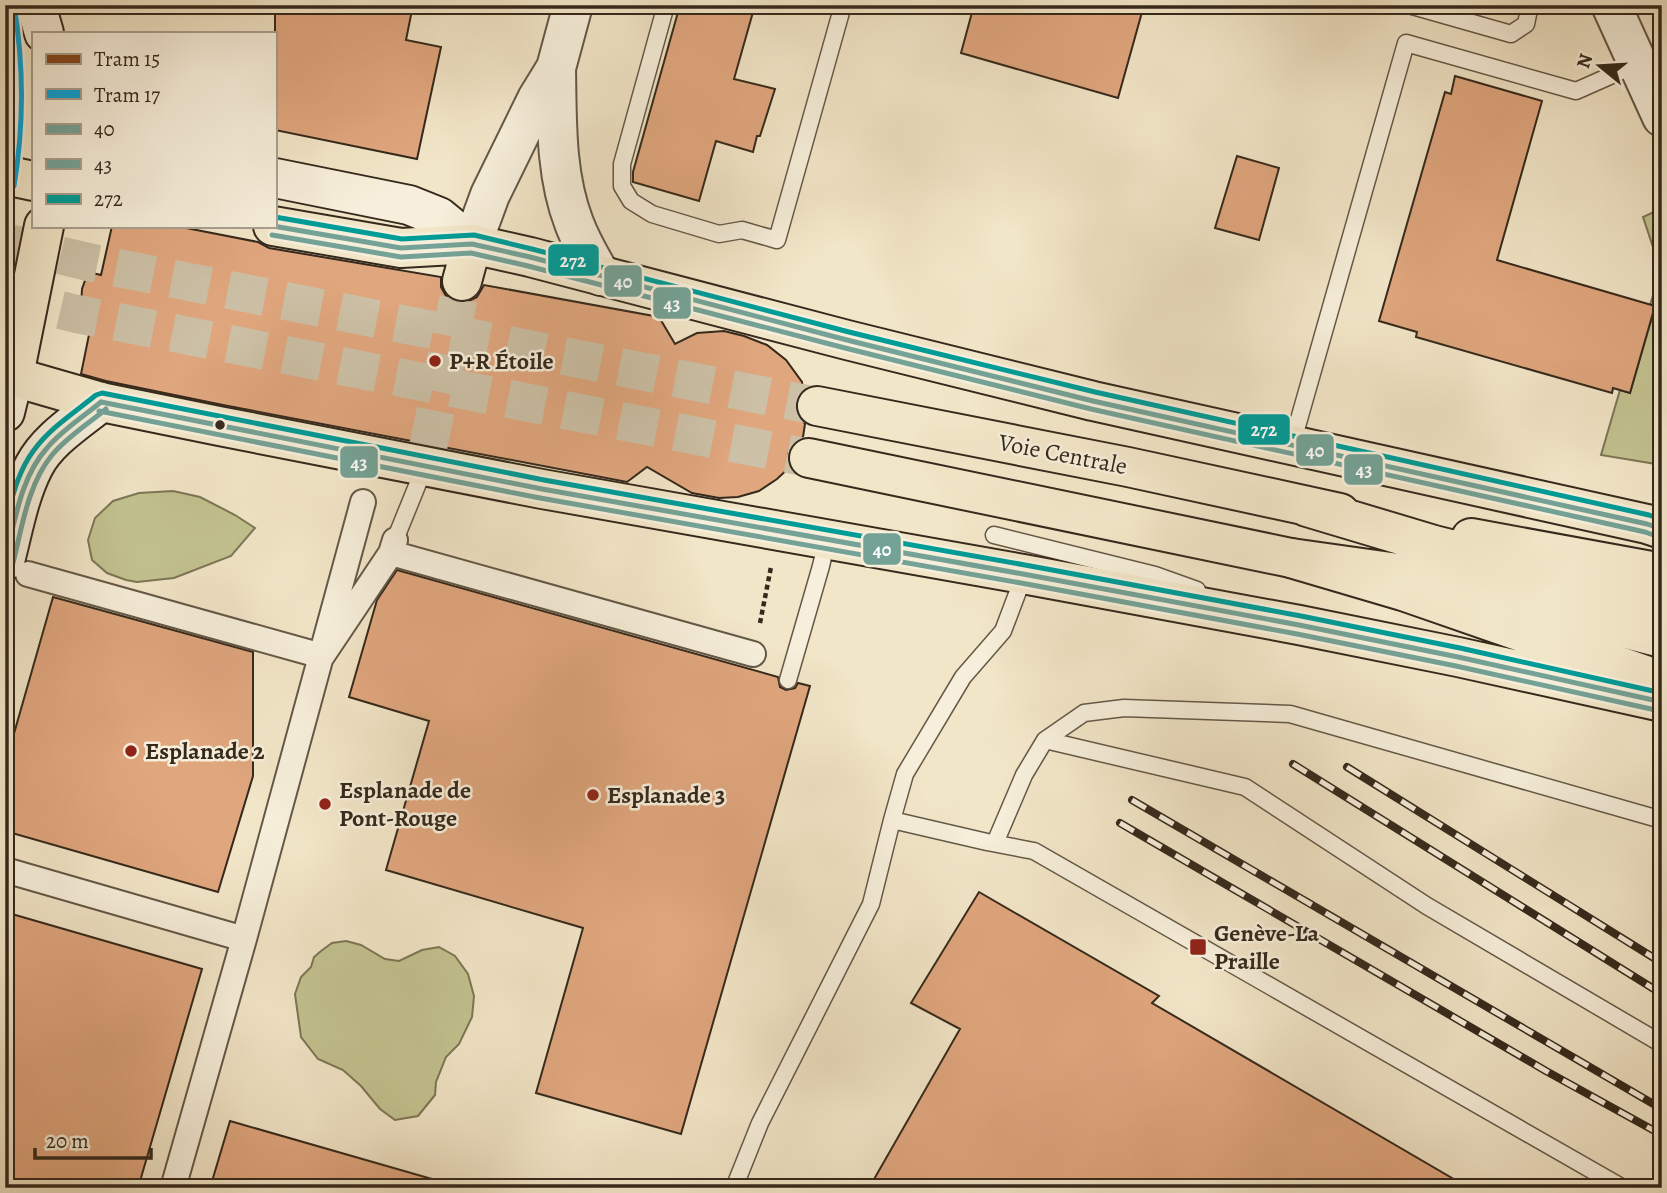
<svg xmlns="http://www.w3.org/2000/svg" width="1667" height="1193" font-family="Alegreya,serif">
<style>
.green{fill:#c3c390;stroke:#7c7656;stroke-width:2}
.building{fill:#e0a67e;stroke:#35291c;stroke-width:2}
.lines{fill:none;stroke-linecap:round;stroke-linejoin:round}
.primary-tunnel{stroke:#ccc0a6;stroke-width:38;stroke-dasharray:38 19;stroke-linecap:butt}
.service-casing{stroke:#645847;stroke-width:19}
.pedestrian-casing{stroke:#645847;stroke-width:28}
.tertiary-casing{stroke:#645847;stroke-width:42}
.secondary-casing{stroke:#35291c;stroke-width:42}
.primary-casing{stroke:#35291c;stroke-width:42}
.motorway-casing{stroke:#35291c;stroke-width:42}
.path{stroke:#35291c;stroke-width:4.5;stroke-dasharray:5 3.5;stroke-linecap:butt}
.service{stroke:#f7efdb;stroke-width:16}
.pedestrian{stroke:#f7efdb;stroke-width:24}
.tertiary{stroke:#f7efdb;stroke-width:38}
.secondary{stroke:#f7efdb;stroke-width:38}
.primary{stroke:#f2e6c8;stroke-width:38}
.motorway{stroke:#f2e6c8;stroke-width:38}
.rail-casing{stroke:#35291c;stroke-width:8}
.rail{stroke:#f7efdb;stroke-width:5;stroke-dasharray:16;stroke-linecap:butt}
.bus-1-casing{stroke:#f7efdb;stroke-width:10}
.bus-2-casing{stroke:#f7efdb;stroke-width:10}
.bus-3-casing{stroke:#f7efdb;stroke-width:10}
.bus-1{stroke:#74a296;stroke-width:5}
.bus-2{stroke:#74a296;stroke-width:5}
.bus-3{stroke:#009c98;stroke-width:5}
.tram-1-casing{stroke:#f7efdb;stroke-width:10}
.tram-2-casing{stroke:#f7efdb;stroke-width:10}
.tram-1{stroke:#84471c;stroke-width:5}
.tram-2{stroke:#03a5dd;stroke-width:5}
.poi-dot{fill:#8f2418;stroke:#f7efdb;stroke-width:2.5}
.bus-dot{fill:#35291c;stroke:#f7efdb;stroke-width:2.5}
.labels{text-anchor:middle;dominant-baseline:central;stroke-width:5;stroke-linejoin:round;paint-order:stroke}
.poi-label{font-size:24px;font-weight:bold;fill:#35291c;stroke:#f7efdb;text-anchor:start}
.street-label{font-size:24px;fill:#35291c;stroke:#f7efdb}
.line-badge{stroke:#f7efdb;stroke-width:2.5}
.badge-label{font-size:19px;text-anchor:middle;font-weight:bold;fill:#fff}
</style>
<rect width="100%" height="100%" fill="#f2e6c8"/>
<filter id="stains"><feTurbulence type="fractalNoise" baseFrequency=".00286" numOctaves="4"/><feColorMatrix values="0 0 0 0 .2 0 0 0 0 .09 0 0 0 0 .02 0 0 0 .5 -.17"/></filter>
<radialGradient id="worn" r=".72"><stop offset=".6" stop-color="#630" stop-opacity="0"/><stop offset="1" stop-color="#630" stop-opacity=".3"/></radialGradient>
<path class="green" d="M1658,210L1662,220V465L1601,455L1620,390L1630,393L1655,307L1650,305L1661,271L1643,217Z
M173,491L200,497L235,515L255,528L231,556L174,578L137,582L126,580L107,573L92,560L88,540L95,518L113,501L139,493Z
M346,941L361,945L385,959L399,961L422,950L439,947L455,956L468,974L474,996L472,1017L459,1044L446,1057L436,1082L435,1095L418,1116L395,1120L380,1109L361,1086L343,1070L318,1059L301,1037L295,994L301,977L311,967L314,957L321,951L332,943Z"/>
<path class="building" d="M275,5H413L406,40L441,47L417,159L275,130Z
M680,5H755L734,79L775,89L760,136H757L753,152L716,141L699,201L633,182V172Z
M974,5H1144L1118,98L961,53Z
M1455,76L1542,101L1497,260L1655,306L1630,393L1613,388L1612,393L1416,337L1417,332L1379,321L1445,92L1451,94Z
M1237,156L1279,168L1259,240L1215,228Z
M112,226H176L258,242L269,248L441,277V287L446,296L457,302H467L477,297L484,285L659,317L675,344L697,333L724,331L744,336L767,345L786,360L802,382L803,390L800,392L795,402L797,414L805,424L803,437L792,444L788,454L790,467L777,479L759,491L738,497L719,498L692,493L647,467L627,482L223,405L106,381L81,374L94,310L81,306L82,289L88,272L101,275Z
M397,570L778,677L780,687L786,690L795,688L798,683L810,686L681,1134L536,1093L583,928L386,870L429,721L349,697L377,600Z
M53,597L253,652V776L218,892L5,831V765Z
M979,892L1159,996L1152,1003L1469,1188H869L960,1029L911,1003Z
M5,912L202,969L138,1188H5Z
M230,1121L432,1179L431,1188H210Z"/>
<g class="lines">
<path class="primary-tunnel" d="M5,242L88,262L817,406
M5,297L77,314L809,458
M428,448L462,281"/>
<defs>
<path id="service" d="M666,5L622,164V186L631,201L652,214L719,234L742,230L777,240L843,5
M1409,5L1511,34L1526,24L1530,5
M1292,444L1406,43L1576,91L1637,64
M994,535L1155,575L1197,590
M395,540L425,466
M788,680L821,566L827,540
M1045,740L1245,787L1427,906L1662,1044
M892,820L987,842L1034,851L1623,1188
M995,843L1024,775L1045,740L1084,713L1124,708L1290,714L1662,820
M734,1188L760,1123L871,904L892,820L905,774L963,677L1003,631L1020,586L1023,574"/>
<path id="pedestrian" d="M391,553L753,654
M28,574L322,656L391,553L395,540
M5,870L244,939
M173,1188L244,939L363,502"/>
<path id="tertiary" d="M1611,5L1662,117
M556,68C557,119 555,174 574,223C581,242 591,259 601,276
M472,244L490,195L537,99L556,68L573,5"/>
<path id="secondary" d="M36,5L44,33
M275,178L409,205L439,217L472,244
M5,412L14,375
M5,561C13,530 19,495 34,466C48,439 78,421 101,402"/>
<path id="primary" d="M5,175L33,181
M273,226L401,248L472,244L530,257L847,340L1093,401L1647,524L1662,529
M462,281L472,244
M5,371L28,381L101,402L219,426L542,489L1023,574L1299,625L1458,657L1662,702
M14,375L44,226
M817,406L1128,467L1340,513
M809,458L1291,558L1403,591L1662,681
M1471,538L1662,573"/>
<path id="motorway" d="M1307,507L1434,545L1662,602
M1291,558L1419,576L1662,638"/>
</defs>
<use href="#service" class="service-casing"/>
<use href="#pedestrian" class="pedestrian-casing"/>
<use href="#tertiary" class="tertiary-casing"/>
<use href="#secondary" class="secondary-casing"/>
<use href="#primary" class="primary-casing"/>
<use href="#motorway" class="motorway-casing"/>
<path class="path" d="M760,623L771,567"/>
<use href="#service" class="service"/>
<use href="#pedestrian" class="pedestrian"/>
<use href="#tertiary" class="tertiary"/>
<use href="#secondary" class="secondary"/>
<use href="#primary" class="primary"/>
<use href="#motorway" class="motorway"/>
<defs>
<path id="rail" d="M1293,764L1662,994
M1347,767L1662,963
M1132,800L1662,1109
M1120,823L1546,1071L1662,1135"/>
</defs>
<use href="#rail" class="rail-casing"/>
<use href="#rail" class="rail"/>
<defs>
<path id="bus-1" d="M273,226L401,248L472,244L530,257L847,340L1093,401L1647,524L1662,529
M101,402L542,489L1023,574L1299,625L1458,657L1662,702
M5,560C15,522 20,478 47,448C62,430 83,417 101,402"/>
<path id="bus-2" d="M272,235L401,257L471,253L528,266L845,348L1091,409L1645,532L1659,537
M99,411L540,498L1021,583L1297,634L1456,666L1660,711
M13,563C22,527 28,484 52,455C67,437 88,424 106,409"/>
<path id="bus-3" d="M275,217L402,239L474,235L532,249L849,332L1095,392L1649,515L1662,520
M5,523C12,498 18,471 34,450C50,428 75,412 96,395L102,393L544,480L1025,565L1301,616L1460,648L1662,693"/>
</defs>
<use href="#bus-1" class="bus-1-casing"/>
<use href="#bus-2" class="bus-2-casing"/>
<use href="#bus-3" class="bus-3-casing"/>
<use href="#bus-1" class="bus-1"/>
<use href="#bus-2" class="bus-2"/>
<use href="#bus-3" class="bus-3"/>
<defs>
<path id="tram-1" d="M5,7C15,66 15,124 5,183"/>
<path id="tram-2" d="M14,186C24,126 24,66 14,5"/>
</defs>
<use href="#tram-1" class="tram-1-casing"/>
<use href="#tram-2" class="tram-2-casing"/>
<use href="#tram-1" class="tram-1"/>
<use href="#tram-2" class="tram-2"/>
</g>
<g class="poi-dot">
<circle cx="435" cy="361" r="7"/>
<circle cx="131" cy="751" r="7"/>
<circle cx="593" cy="795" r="7"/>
<circle cx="325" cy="804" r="7"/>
<rect x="1189" y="938" width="18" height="18" rx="3.5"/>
</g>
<circle class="bus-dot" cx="220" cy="425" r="6"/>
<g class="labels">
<g class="poi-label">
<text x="449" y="361">P+R Étoile</text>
<text x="145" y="751">Esplanade 2</text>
<text x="339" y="790">Esplanade de<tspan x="339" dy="28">Pont-Rouge</tspan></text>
<text x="607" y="795">Esplanade 3</text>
<text x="1214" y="933">Genève-La<tspan x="1214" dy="28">Praille</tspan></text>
</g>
<g class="street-label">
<text transform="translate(1063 454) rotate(11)">Voie Centrale</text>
</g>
</g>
<g class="line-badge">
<rect x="547" y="243" width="53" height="34" rx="7" fill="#009c98"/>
<rect x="603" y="264" width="40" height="34" rx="7" fill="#74a296"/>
<rect x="652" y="286" width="40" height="34" rx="7" fill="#74a296"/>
<rect x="1237" y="413" width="54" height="33" rx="7" fill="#009c98"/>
<rect x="1295" y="433" width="40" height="34" rx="7" fill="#74a296"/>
<rect x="339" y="445" width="40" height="34" rx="7" fill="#74a296"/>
<rect x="1343" y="453" width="41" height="33" rx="7" fill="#74a296"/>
<rect x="862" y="532" width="40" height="34" rx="7" fill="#74a296"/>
</g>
<g class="badge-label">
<text x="573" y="267">272</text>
<text x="623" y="288">40</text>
<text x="672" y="310">43</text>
<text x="1264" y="436">272</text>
<text x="1315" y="457">40</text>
<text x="359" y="469">43</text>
<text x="1364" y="476">43</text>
<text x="882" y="556">40</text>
</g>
<rect width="1667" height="1193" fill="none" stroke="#f2e6c8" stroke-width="28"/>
<rect x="7" y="7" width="1653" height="1179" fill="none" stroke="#35291c" stroke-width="3.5"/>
<rect x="14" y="14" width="1639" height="1165" fill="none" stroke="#35291c" stroke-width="2"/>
<rect x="32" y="32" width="245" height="196" fill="#f7efdb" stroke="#a9a08f" stroke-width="2"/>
<rect x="46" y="54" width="35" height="10" fill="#84471c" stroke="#a9a08f" stroke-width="2"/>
<text x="94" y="66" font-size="21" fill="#35291c">Tram 15</text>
<rect x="46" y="89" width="35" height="10" fill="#03a5dd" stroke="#a9a08f" stroke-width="2"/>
<text x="94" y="102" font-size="21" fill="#35291c">Tram 17</text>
<rect x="46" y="124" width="35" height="10" fill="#74a296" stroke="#a9a08f" stroke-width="2"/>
<text x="94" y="136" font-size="21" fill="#35291c">40</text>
<rect x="46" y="159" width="35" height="10" fill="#74a296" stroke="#a9a08f" stroke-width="2"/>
<text x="94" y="172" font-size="21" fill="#35291c">43</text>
<rect x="46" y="194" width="35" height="10" fill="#009c98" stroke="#a9a08f" stroke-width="2"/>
<text x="94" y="206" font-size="21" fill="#35291c">272</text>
<g transform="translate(1600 66) rotate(288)" stroke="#f7efdb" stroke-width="5" paint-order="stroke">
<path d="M0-5L12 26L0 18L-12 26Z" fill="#35291c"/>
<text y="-10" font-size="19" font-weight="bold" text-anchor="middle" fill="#35291c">N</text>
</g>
<path d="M35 1148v10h116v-10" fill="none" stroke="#35291c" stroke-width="3.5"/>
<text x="46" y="1148" font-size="21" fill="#35291c" stroke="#f7efdb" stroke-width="5" paint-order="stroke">20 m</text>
<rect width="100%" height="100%" filter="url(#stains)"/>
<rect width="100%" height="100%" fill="url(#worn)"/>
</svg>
